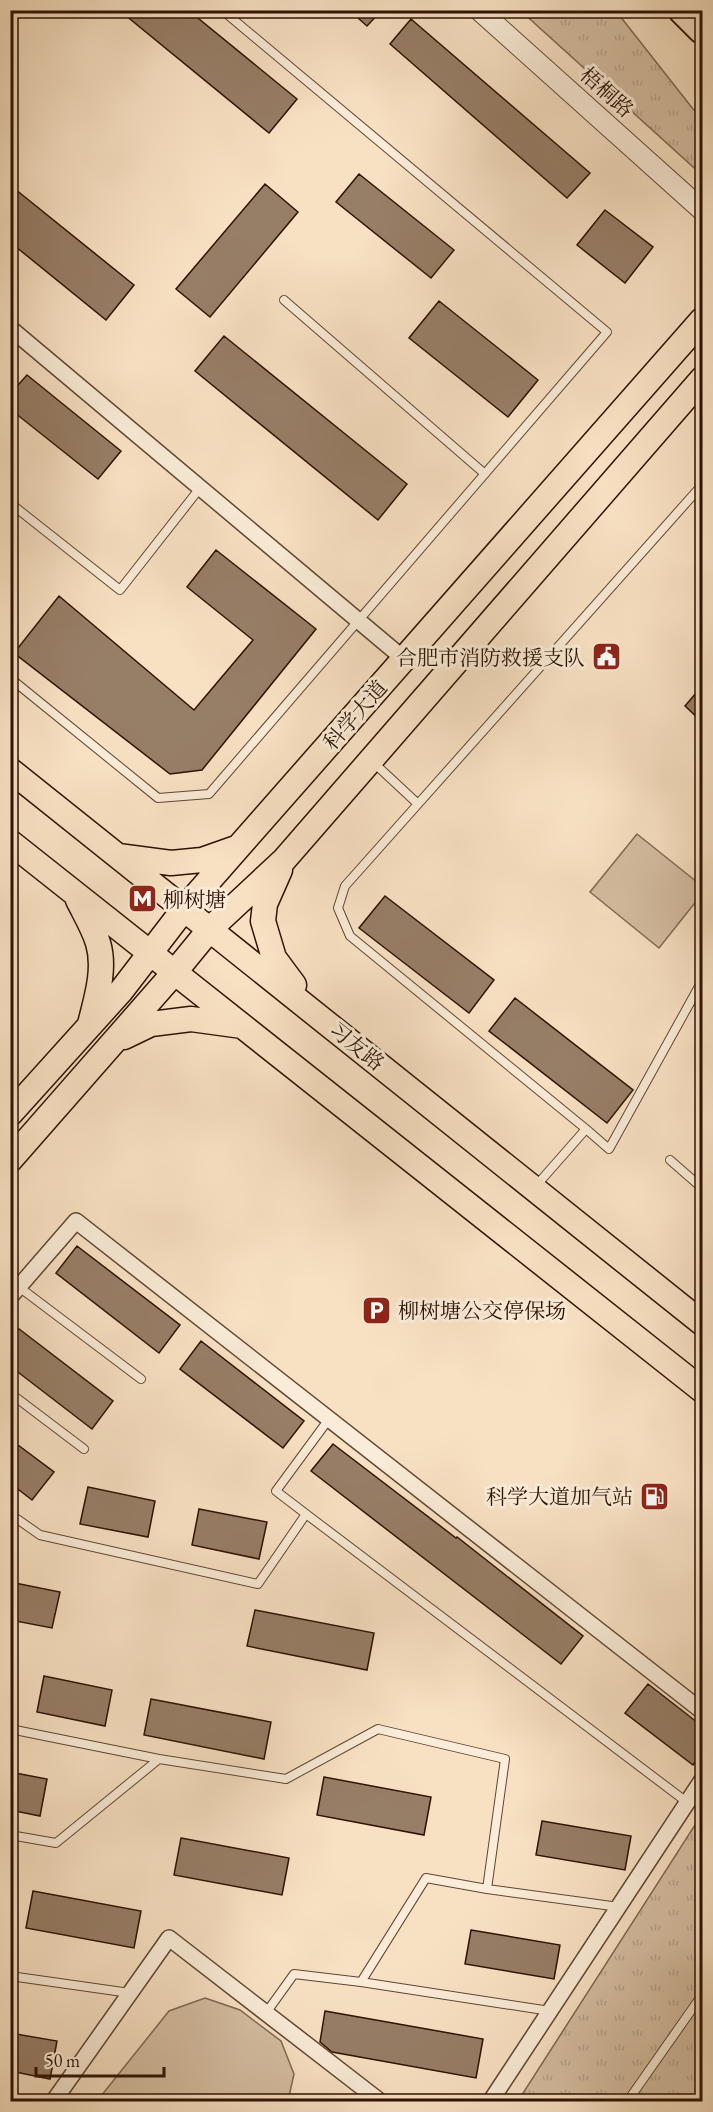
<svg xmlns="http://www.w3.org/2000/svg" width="713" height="2112" font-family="'EB Garamond','Noto Serif SC',serif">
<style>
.grass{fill:url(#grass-tufts);stroke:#816852;stroke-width:1.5}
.pitch{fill:#d5bea2;stroke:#816852;stroke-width:1.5}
.building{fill:#977e67;stroke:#2d1203;stroke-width:1.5}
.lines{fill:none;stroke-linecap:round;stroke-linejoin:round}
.service-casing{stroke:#604633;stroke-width:10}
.minor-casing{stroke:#604633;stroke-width:18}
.tertiary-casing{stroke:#604633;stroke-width:22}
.primary-casing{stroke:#2d1203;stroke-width:27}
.motorway-casing{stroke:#2d1203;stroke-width:32}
.service{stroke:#faecd8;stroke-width:8}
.minor{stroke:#faecd8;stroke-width:15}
.tertiary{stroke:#faecd8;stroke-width:20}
.primary{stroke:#f8e1c3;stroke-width:24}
.motorway{stroke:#f8e1c3;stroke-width:28}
.labels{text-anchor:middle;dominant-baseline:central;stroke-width:6;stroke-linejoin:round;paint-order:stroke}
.street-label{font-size:21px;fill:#2d1203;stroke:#faecd8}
.poi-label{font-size:21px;fill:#2d1203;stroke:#faecd8;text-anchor:end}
</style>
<defs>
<pattern id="grass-tufts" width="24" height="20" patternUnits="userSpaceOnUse" patternTransform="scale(1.5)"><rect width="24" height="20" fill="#d5bea2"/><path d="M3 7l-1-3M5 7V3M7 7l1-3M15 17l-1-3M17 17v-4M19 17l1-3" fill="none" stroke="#b7a28a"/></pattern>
</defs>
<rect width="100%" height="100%" fill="#f8e1c3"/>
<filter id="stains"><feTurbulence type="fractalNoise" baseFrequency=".00333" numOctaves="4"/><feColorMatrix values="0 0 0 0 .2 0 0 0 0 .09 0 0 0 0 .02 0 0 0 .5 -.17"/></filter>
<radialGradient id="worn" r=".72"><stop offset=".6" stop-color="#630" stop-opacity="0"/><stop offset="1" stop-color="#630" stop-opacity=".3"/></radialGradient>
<path class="grass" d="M521,11H616L693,109L702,118V175Z
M702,1814V2101H518Z"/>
<path class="pitch" d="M637,834L702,886V894L659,948L590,892Z
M205,1998L240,2010L281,2041L294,2074L288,2101H97L169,2011Z"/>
<path class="building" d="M119,10H188L297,99L269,133Z
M349,10H382L367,26Z
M411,19L590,173L567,198L390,44Z
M359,174L454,250L431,278L336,202Z
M265,184L298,212L210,317L176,289Z
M10,185L134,285L106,320L10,242Z
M605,210L653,247L625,283L577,245Z
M439,301L538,380L508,417L409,338Z
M224,336L407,484L378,520L195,371Z
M27,375L121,451L98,479L10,409V394Z
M216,550L316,629L202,770L170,774L14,653L59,596L194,710L253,640L187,587Z
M702,686V722L685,706Z
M385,896L494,980L469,1013L359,928Z
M515,998L633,1090L607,1123L489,1031Z
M77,1246L180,1325L159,1353L56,1273Z
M10,1322L113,1401L92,1429L10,1366Z
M201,1341L304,1421L283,1448L180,1369Z
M10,1439L54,1472L32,1500L10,1483Z
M333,1444L456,1538L457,1537L583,1636L561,1664L311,1471Z
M88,1487L155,1501L148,1537L80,1524Z
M199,1509L267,1522L259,1559L192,1545Z
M10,1582L60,1592L52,1628L10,1620Z
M255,1610L374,1633L367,1670L247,1646Z
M44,1676L112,1690L105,1726L37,1712Z
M648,1684L702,1726V1753L693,1765L625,1713Z
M151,1699L271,1722L264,1759L144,1735Z
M10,1772L47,1779L40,1816L10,1810Z
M324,1777L431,1797L424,1835L317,1815Z
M542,1821L631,1836L625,1870L536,1855Z
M181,1838L289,1858L282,1895L174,1875Z
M33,1891L141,1911L134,1948L26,1928Z
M471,1930L560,1945L554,1979L465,1964Z
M325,2011L483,2039L476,2078L332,2052L320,2042Z
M10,2033L57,2041L50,2079L10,2071Z"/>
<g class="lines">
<defs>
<path id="service" d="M284,300L485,474
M10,503L120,590L200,488
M10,678L158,798L209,794L607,332L222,10
M373,762L418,804
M586,1129L609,1149L702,981
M670,1160L702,1188
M535,1187L586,1129L350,936L338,908L345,886L702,485
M19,1287L141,1379
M10,1393L84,1449
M10,1514L40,1535L258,1584L306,1514L688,1803
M306,1514L276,1491L329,1419
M10,1729L159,1759
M10,1835L56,1843L159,1759L286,1779L378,1729L505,1759L487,1889L426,1878L361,1982L294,1974L266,2013
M487,1889L619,1907
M10,1976L130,1993
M361,1982L550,2011
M627,2102L702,1995"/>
<path id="minor" d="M10,328L404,659
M10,1297L76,1221L702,1711
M53,2102L169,1938L381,2102
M490,2102L702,1780"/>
<path id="tertiary" d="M479,10L702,210"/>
<path id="primary" d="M10,770L702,1323
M10,842L702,1390
M118,856L171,863L202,860L236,848
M280,870L265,904L263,921L274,958L294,985
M78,900C85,914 94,929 98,943C106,969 96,1000 90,1024
M124,1037L151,1024L191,1019L242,1026
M10,1114L121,991L184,909L702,320
M10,1160L174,973L210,929L284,860L702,379"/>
<path id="motorway" d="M683,10L702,29"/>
</defs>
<use href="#service" class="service-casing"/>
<use href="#minor" class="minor-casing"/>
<use href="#tertiary" class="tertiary-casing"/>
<use href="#primary" class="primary-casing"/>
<use href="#motorway" class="motorway-casing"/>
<use href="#service" class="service"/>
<use href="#minor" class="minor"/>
<use href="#tertiary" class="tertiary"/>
<use href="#primary" class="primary"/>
<use href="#motorway" class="motorway"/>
</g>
<defs>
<symbol id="civic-square" viewBox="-11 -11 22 22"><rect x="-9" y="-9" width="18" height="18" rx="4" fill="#8f2418" stroke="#faecd8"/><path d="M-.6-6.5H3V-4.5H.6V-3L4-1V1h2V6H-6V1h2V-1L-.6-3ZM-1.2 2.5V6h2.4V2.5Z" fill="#fff"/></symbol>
<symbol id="metro-square" viewBox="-11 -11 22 22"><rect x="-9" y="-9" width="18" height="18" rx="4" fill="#8f2418" stroke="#faecd8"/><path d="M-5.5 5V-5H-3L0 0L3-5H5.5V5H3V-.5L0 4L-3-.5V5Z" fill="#fff"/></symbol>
<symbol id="parking-square" viewBox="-11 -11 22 22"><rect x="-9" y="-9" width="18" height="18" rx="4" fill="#8f2418" stroke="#faecd8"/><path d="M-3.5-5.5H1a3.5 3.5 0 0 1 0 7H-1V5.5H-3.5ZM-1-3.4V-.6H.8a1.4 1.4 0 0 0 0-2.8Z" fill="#fff"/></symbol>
<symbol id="fuel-square" viewBox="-11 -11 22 22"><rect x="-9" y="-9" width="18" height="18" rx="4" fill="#8f2418" stroke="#faecd8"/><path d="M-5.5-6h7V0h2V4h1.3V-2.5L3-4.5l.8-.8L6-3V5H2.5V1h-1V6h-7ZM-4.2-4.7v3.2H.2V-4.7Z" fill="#fff"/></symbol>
</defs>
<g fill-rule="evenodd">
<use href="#civic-square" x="590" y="640" width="33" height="33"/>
<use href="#metro-square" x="126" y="882" width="33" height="33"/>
<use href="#parking-square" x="360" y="1294" width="33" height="33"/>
<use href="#fuel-square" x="638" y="1480" width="33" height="33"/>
</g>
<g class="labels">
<g class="street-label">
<text transform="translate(607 92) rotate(42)">梧桐路</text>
<text transform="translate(355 715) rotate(-49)">科学大道</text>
<text transform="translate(357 1046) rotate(39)">习友路</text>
</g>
<g class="poi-label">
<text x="585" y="657">合肥市消防救援支队</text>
<text x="163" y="899" text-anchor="start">柳树塘</text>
<text x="398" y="1310" text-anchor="start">柳树塘公交停保场</text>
<text x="633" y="1496">科学大道加气站</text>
</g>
</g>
<rect width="713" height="2112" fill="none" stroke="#f8e1c3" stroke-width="36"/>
<rect x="12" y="12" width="689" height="2088" fill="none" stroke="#2d1203" stroke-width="3"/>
<rect x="18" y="18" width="677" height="2076" fill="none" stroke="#2d1203" stroke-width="1.5"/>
<path d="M36 2067v9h128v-9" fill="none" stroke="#2d1203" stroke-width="3"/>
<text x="45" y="2067" font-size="18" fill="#2d1203" stroke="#faecd8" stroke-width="4.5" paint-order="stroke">50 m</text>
<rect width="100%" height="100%" filter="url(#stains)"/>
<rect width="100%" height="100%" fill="url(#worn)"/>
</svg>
